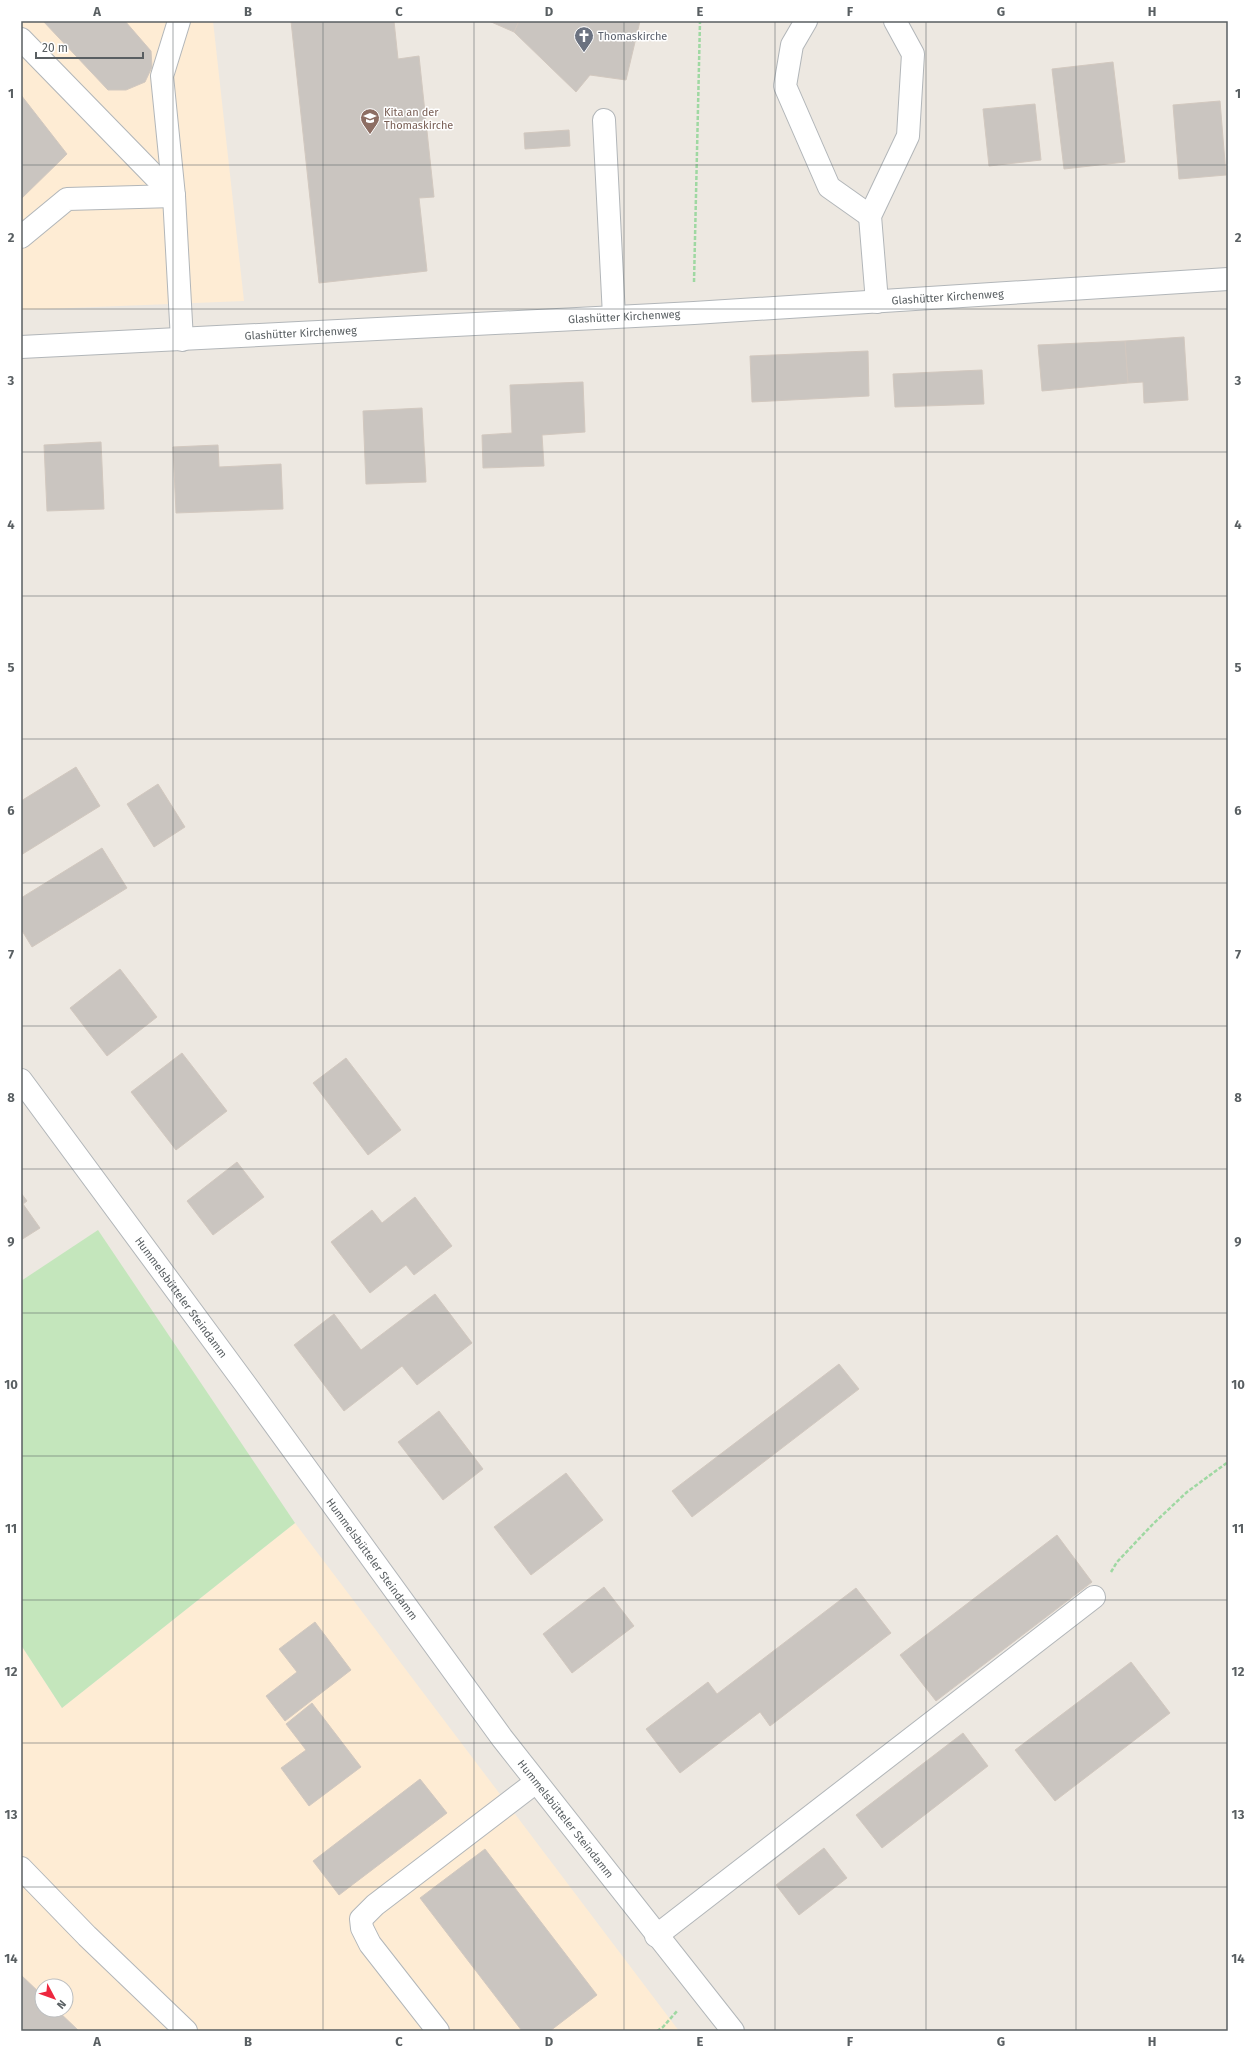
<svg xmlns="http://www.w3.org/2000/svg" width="1249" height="2052" font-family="'Fira Sans',sans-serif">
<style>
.commercial{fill:#feecd4;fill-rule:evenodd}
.green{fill:#c4e6bc}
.building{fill:#cac5c0;stroke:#d2c8bf}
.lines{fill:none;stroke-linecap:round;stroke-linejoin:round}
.minor-casing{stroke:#b2b6b9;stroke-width:24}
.path{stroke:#9fd8a2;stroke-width:2.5;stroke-dasharray:4 2;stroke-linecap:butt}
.minor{stroke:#fff;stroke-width:22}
.grid{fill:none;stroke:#595f62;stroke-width:1;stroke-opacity:0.55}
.labels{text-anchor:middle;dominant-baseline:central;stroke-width:3;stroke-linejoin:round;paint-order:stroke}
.worship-label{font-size:11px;fill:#5b616d;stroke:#fff;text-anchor:start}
.education-label{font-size:11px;fill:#785e54;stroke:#fff;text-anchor:start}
.street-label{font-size:11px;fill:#595f62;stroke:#fff}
.neatline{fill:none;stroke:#595f62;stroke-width:1.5}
.grid-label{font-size:13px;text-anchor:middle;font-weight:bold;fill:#595f62}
</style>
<rect width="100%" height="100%" fill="#ede8e1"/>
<path class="commercial" d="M21,21H213L244,301L21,310Z
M295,1523L679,2031H21V1645L62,1708ZM42,1986H66V2010H42Z"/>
<path class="green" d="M98,1230L295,1523L62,1708L21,1645V1281Z"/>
<path class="building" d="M43,21H125L151,51L152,67L145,82L126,90H108Z
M291,21H394L398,59L419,56L434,197L419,198L427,271L319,283Z
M489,21H519L514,32Z
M519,21H640L626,80L590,75L576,92L514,32Z
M1113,62L1125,162L1064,169L1052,69Z
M21,95L67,154L21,199Z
M1220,101L1226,175L1179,179L1173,105Z
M1035,104L1041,160L989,166L983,109Z
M569,130L570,146L525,149L524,133Z
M1184,337L1188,400L1144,403L1143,382L1128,383L1125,341Z
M1125,341L1128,383L1042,391L1038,345Z
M868,351L869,396L752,402L750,356Z
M982,370L984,404L895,407L893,374Z
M583,382L585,432L542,435L544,466L483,468L482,435L512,433L510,385Z
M422,408L426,482L366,484L363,411Z
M101,442L104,509L47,511L44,445Z
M218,445L219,467L281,464L283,509L176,513L173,447Z
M76,767L100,806L21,855V801Z
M158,784L185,827L154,847L127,804Z
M102,848L127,888L32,947L21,929V898Z
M120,969L157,1017L107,1056L70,1008Z
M182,1053L227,1111L176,1150L131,1092Z
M346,1058L401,1130L368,1155L313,1083Z
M237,1162L264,1197L213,1235L187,1201Z
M21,1193L27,1201L23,1204L40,1228L21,1240Z
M415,1197L452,1246L414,1275L406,1265L370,1293L331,1242L372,1210L382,1223Z
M435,1294L472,1343L417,1385L402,1366L344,1411L294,1345L334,1314L361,1350Z
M839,1364L859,1389L692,1517L672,1491Z
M439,1411L483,1469L443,1500L398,1442Z
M566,1473L603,1520L531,1575L494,1527Z
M1057,1535L1092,1582L936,1701L900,1655Z
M604,1587L634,1626L572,1673L543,1634Z
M856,1588L891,1633L770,1726L760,1712L680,1773L646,1729L708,1682L717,1694Z
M315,1622L351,1670L285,1721L266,1696L297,1672L279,1649Z
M1131,1662L1170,1713L1055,1801L1015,1750Z
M312,1703L361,1767L309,1806L281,1768L306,1750L286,1724Z
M963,1733L988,1766L882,1848L856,1815Z
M420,1779L447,1813L339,1895L313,1861Z
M824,1848L847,1878L799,1915L776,1885Z
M485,1849L597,1995L550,2031H522L420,1898Z
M21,1975L42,1995V2010H57L79,2031H21Z"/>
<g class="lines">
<defs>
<g id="minor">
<path d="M179,21L162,76L174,196L182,340"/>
<path d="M806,21L792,45L785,86L829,187L870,216"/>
<path d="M21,39L174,196"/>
<path d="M604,120L614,316"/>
<path d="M21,237L67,199L174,196"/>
<path d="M877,302L870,216L908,136L913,54L895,21"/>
<path id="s1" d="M21,347L694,313L1228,279"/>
<path id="s2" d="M21,1080L246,1385L502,1738L733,2031"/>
<path d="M21,1868L87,1936L186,2031"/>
<path d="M656,1936L1094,1597"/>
<path d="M438,2031L370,1944L362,1928L361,1919L375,1905L536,1782"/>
</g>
</defs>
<use href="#minor" class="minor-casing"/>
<path class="path" d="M694,282L700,21
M1111,1572L1117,1562L1153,1524L1187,1492L1228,1462
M657,2031L663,2027L678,2010"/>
<use href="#minor" class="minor"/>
</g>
<path class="grid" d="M173,21V2031M323,21V2031M474,21V2031M624,21V2031M775,21V2031M926,21V2031M1076,21V2031M21,165H1228M21,309H1228M21,452H1228M21,596H1228M21,739H1228M21,883H1228M21,1026H1228M21,1169H1228M21,1313H1228M21,1456H1228M21,1600H1228M21,1743H1228M21,1887H1228"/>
<defs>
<symbol id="church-pin" viewBox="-11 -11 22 30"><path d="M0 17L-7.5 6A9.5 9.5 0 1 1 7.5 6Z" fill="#6b7280" stroke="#fff"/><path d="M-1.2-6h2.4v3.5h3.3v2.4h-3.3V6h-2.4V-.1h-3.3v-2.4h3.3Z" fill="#fff"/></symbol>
<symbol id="school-pin" viewBox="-11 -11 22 30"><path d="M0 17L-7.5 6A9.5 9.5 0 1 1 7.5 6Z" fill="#8d6e63" stroke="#fff"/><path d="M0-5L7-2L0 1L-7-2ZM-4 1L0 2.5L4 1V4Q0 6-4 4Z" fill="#fff"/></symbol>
</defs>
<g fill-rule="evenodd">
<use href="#church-pin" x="573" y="25" width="22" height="30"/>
<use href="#school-pin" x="359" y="107" width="22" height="30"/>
</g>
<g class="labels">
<g class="worship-label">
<text x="598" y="36">Thomaskirche</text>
</g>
<g class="education-label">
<text x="384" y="112">Kita an der<tspan x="384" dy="13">Thomaskirche</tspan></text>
</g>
<g class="street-label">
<text stroke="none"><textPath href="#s1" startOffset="928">Glashütter Kirchenweg</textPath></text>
<text stroke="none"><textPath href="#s1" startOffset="604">Glashütter Kirchenweg</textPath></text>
<text stroke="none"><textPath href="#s1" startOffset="280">Glashütter Kirchenweg</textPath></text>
<text stroke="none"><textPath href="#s2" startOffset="270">Hummelsbütteler Steindamm</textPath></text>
<text stroke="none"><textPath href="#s2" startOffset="594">Hummelsbütteler Steindamm</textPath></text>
<text stroke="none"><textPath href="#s2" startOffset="918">Hummelsbütteler Steindamm</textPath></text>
</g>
</g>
<rect width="1249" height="2052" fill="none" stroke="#ffffff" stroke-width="44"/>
<g transform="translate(54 1998) rotate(131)"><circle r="19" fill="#ffffff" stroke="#bdbfc0"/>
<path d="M0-3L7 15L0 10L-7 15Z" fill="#ed273e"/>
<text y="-6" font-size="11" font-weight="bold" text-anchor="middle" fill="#595f62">N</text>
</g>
<path d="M36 52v6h107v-6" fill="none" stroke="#595f62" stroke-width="2"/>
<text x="42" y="52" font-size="12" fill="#595f62" stroke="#ffffff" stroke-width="3" paint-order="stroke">20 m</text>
<rect x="22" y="22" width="1205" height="2008" class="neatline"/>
<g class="grid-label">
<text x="97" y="16">A</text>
<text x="248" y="16">B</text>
<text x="399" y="16">C</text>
<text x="549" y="16">D</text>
<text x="700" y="16">E</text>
<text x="850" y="16">F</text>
<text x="1001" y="16">G</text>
<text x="1152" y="16">H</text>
<text x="11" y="98">1</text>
<text x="1238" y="98">1</text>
<text x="11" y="242">2</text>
<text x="1238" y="242">2</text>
<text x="11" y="385">3</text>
<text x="1238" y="385">3</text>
<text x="11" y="529">4</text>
<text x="1238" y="529">4</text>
<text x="11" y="672">5</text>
<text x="1238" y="672">5</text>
<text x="11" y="815">6</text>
<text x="1238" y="815">6</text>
<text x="11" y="959">7</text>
<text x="1238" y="959">7</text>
<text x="11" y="1102">8</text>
<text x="1238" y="1102">8</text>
<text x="11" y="1246">9</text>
<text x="1238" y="1246">9</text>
<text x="11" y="1389">10</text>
<text x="1238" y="1389">10</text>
<text x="11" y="1533">11</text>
<text x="1238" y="1533">11</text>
<text x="11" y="1676">12</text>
<text x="1238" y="1676">12</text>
<text x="11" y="1819">13</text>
<text x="1238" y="1819">13</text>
<text x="11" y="1963">14</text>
<text x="1238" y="1963">14</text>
<text x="97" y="2046">A</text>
<text x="248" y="2046">B</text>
<text x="399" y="2046">C</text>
<text x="549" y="2046">D</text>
<text x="700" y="2046">E</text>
<text x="850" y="2046">F</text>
<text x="1001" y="2046">G</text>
<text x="1152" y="2046">H</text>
</g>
</svg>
